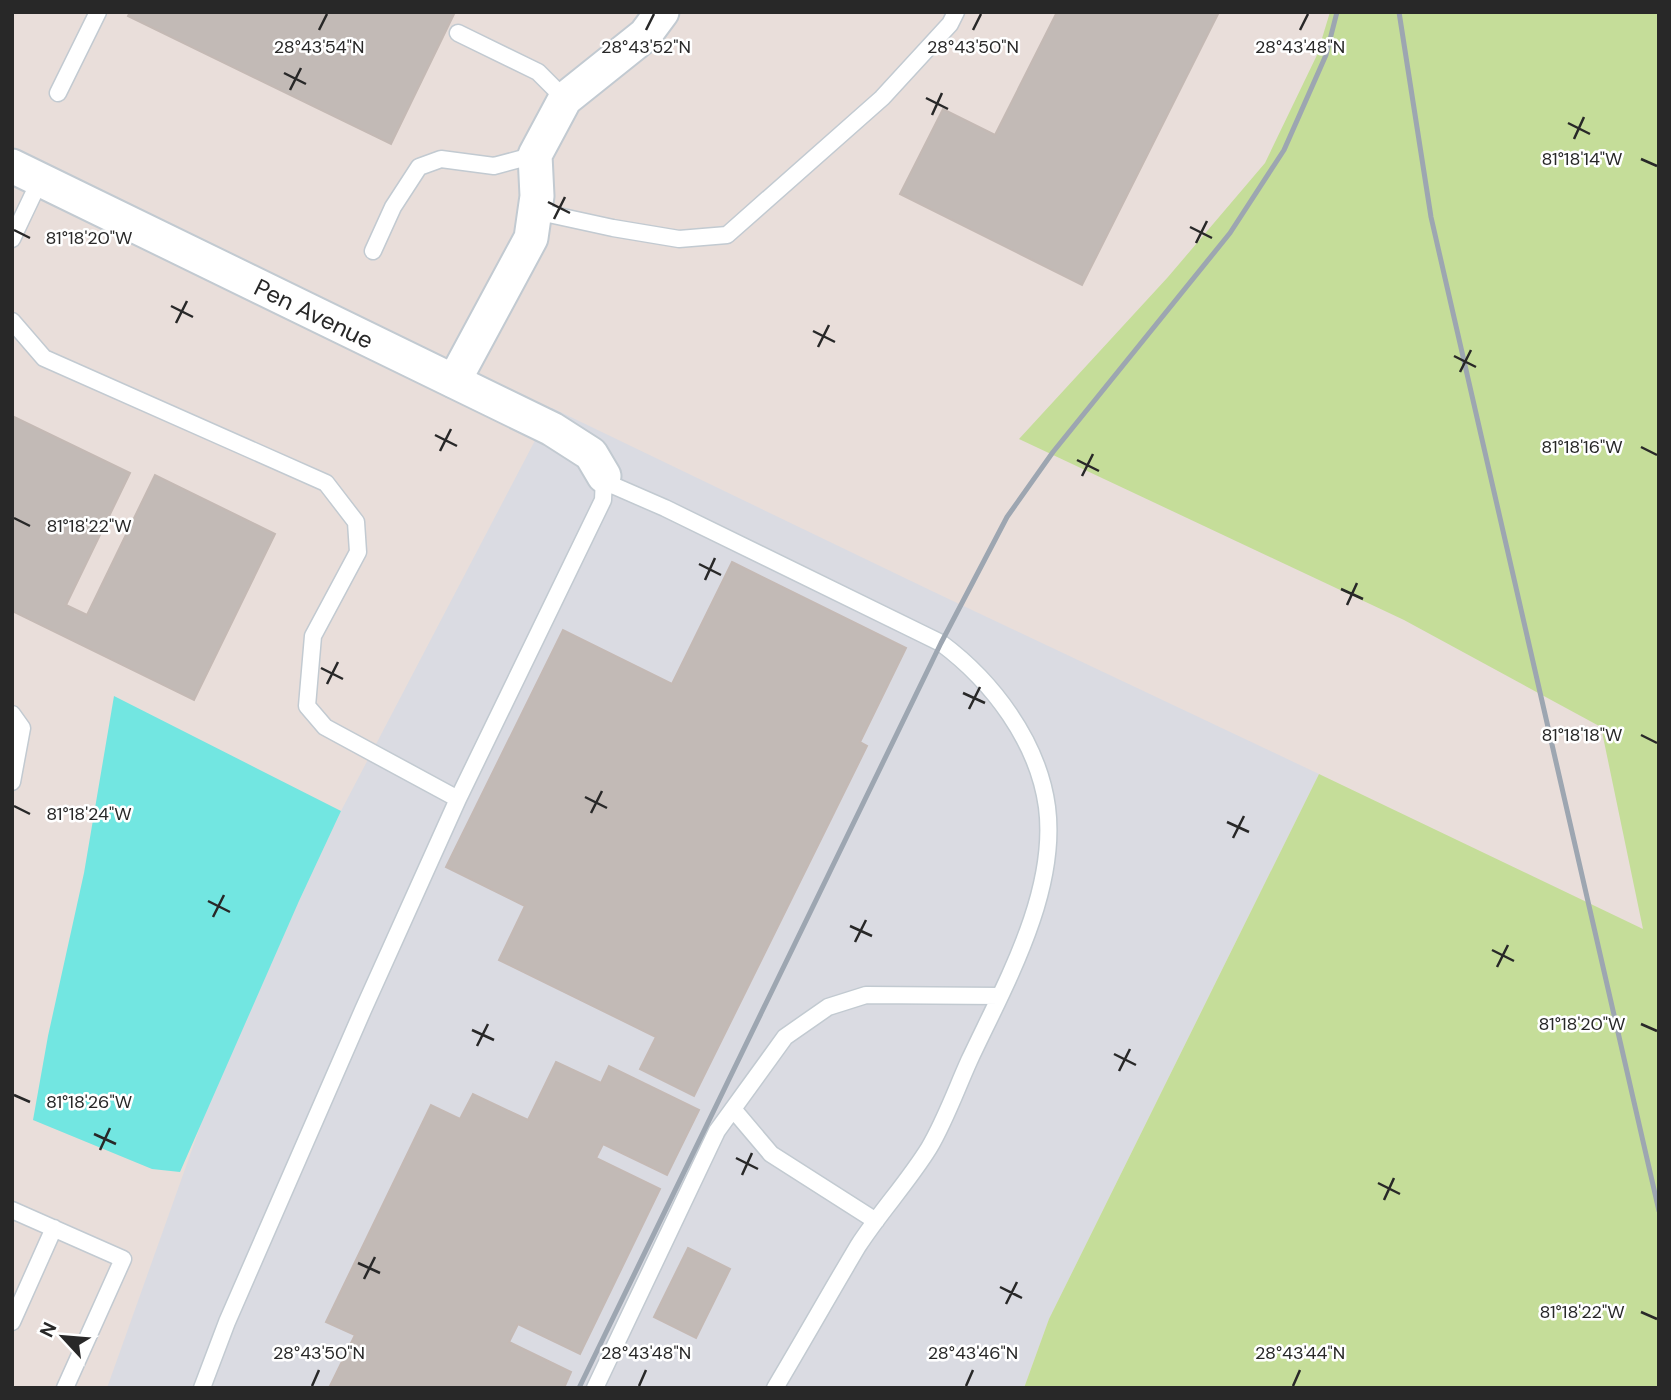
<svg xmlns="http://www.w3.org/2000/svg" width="1671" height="1400" font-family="'DM Sans',sans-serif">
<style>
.industrial{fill:#dadbe2}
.green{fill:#c5dd99}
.water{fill:#72e6e1}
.building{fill:#c2bab6;stroke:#c4b9b4;stroke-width:2}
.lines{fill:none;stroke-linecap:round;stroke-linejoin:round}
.lane-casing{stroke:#c2cad1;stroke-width:19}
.street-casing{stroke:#c2cad1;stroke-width:37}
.lane{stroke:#fff;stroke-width:16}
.street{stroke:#fff;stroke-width:33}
.rail{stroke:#9da6b1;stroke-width:5}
.ticks{fill:none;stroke:#282828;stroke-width:2.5}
.labels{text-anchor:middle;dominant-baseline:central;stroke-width:5;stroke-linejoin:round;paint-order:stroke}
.street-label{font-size:24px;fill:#282828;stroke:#fff}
.ticks-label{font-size:18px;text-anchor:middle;fill:#282828;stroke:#fff;stroke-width:5;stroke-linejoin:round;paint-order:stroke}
</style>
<rect width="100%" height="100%" fill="#e9deda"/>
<path class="industrial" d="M552,408L934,592L1319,774L1049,1319L1024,1388H107L205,1113L299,901L341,811Z"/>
<path class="green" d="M1330,12H1659V1388H1024L1049,1319L1319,774L1643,929L1601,727L1404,620L1019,439L1168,277L1265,163L1317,55Z"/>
<path class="water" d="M114,696L341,811L299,901L180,1172L152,1169L33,1120L48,1036L84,873Z"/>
<path class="building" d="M130,12H455L391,144L128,16Z
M1057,12H1219L1082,285L900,194L943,109L995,135Z
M12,416L130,473L66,605L87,615L155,475L275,534L194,700L12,611Z
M732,562L906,648L860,742L867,746L694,1096L640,1069L656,1037L499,960L525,906L446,867L563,630L672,684Z
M556,1062L601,1083L609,1066L699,1110L667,1175L603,1144L596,1158L660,1189L580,1354L518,1324L509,1342L571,1372L564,1388H329L355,1335L326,1322L431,1105L460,1119L473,1094L528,1120Z
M688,1248L730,1269L696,1338L654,1317Z"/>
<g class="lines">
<defs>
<path id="lane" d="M458,33L538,72L565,99
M58,93L98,12
M535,211L613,228L679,239L727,235L882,98L950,24L956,12
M12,239L40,180
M373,251L393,207L419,167L441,159L494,166L535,155
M12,321L44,358L326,483L356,522L358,552L313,636L307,706L325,727L458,799
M603,481L665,508L941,643C992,681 1038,741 1047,807C1058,893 1004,986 969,1061C956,1090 945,1121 929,1148C908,1182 880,1212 858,1246C830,1293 803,1341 775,1388
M12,714L22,728L12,782
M733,1109L771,1154L876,1221
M12,1210L123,1259L65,1388
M12,1322L54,1228
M202,1388L227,1322L363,1010L458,799L603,500L604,476
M595,1388L717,1131L785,1037L828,1007L866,995L1000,996"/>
<g id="street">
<path id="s1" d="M12,166L552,429L591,454L604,476"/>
<path d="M454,381L531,238L537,196L535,155L565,99L645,35L662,12"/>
</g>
</defs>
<use href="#lane" class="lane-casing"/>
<use href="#street" class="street-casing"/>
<use href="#lane" class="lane"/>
<use href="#street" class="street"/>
<path class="rail" d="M1399,12L1431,217L1659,1211
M579,1388L941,643L1007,517L1053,452L1230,233L1284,150L1326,55L1337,12"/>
</g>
<path class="ticks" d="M319,30L327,14M646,30L654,14M973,30L981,14M1300,30L1308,14M284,73L306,84M290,90L301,68M926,98L948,109M932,115L942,93M1568,123L1590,134M1574,139L1584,117M1641,159L1657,166M548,202L570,213M554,219L565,197M1190,227L1212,238M14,230L30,238M1196,243L1207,221M171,306L193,317M176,323L187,301M813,331L835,342M818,347L829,325M1454,356L1476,367M1460,372L1471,350M435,435L457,446M1641,447L1657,455M440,451L451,429M1077,460L1099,471M1082,476L1093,454M14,518L30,526M699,564L721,575M705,580L715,558M1341,589L1363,599M1347,605L1357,583M321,668L343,679M327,684L338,662M963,693L985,703M969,709L980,687M1641,735L1657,743M585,797L607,808M14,806L30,814M591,813L602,791M1227,822L1249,832M1233,838L1244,816M208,901L230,912M213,917L224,895M850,926L872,936M855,942L866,920M1492,950L1514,961M1497,967L1508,945M1641,1024L1657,1031M472,1030L494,1040M477,1046L488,1024M1114,1054L1136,1065M1119,1071L1130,1049M14,1095L30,1102M94,1134L116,1144M100,1150L110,1128M736,1158L758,1169M742,1175L752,1153M1378,1183L1400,1194M1384,1200L1394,1178M358,1263L380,1273M364,1279L375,1257M1000,1287L1022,1298M1006,1304L1017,1282M1641,1312L1657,1319M312,1386L319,1370M639,1386L646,1370M966,1386L973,1370M1293,1386L1300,1370"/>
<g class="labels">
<g class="street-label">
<text stroke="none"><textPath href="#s1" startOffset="336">Pen Avenue</textPath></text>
</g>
</g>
<g class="ticks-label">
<text x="319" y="53">28°43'54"N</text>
<text x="646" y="53">28°43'52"N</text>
<text x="973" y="53">28°43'50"N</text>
<text x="1300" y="53">28°43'48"N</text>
<text x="1582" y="165">81°18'14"W</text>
<text x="89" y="244">81°18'20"W</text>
<text x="1582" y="453">81°18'16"W</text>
<text x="89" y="532">81°18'22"W</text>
<text x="1582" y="741">81°18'18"W</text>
<text x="89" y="820">81°18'24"W</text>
<text x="1582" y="1030">81°18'20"W</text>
<text x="89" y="1108">81°18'26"W</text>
<text x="1582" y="1318">81°18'22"W</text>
<text x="319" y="1359">28°43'50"N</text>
<text x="646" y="1359">28°43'48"N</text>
<text x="973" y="1359">28°43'46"N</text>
<text x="1300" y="1359">28°43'44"N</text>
</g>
<rect width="1671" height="1400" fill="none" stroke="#282828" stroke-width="28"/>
<g transform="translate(63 1337) rotate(296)" stroke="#ffffff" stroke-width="5" paint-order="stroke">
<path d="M0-5L12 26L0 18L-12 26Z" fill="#282828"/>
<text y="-10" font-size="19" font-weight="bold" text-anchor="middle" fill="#282828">N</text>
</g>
</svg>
